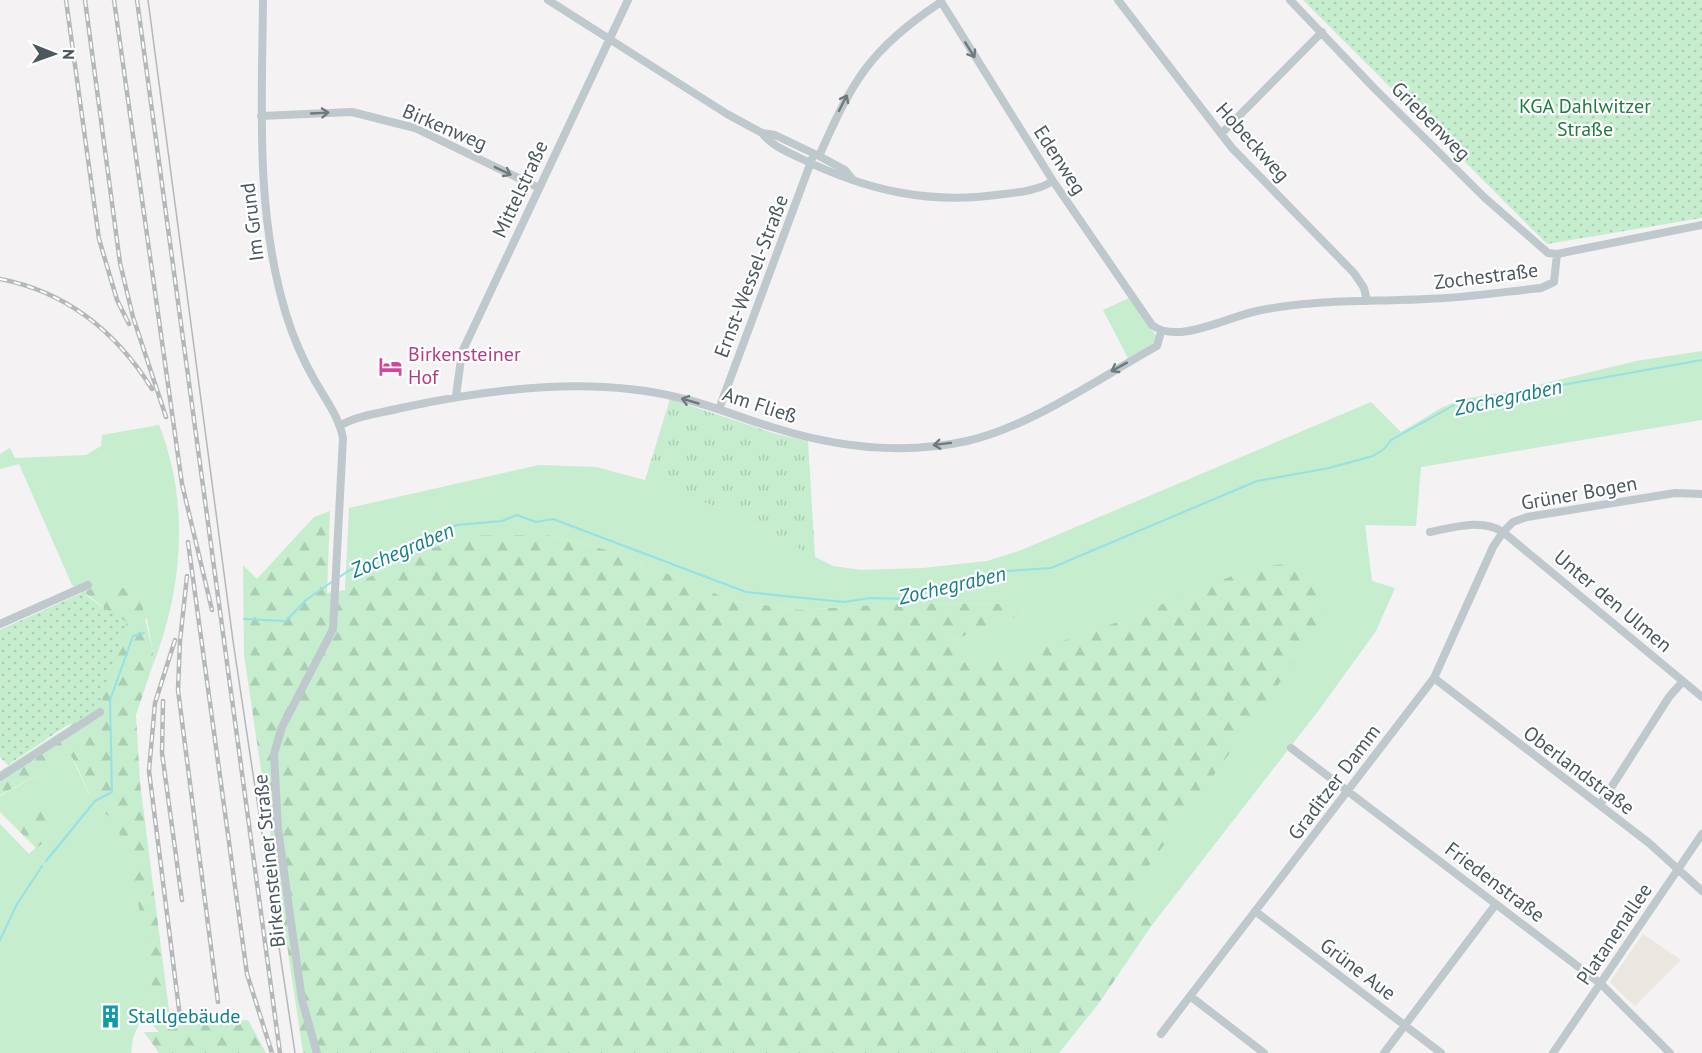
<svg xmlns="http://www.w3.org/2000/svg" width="1702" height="1053" font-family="'PT Sans',sans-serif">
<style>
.commercial{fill:#eae6e0}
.grass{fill:#c5edce}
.forest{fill:url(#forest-firs)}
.park{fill:url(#park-tufts)}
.garden{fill:url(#garden-dots)}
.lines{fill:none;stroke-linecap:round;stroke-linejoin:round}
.stream{stroke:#95e1e7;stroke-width:2}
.minor{stroke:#bfc8cd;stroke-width:8}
.tram{stroke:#b4b8bb;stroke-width:1.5}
.rail-casing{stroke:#b4b8bb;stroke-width:4.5}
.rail{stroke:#fff;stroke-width:2;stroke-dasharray:7;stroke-linecap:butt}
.oneway{stroke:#6e7a7f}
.labels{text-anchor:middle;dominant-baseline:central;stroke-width:4.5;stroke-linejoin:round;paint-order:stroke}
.park-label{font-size:20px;fill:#1f7c40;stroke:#fff}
.street-label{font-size:20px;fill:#4b585e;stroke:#fff}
.hotel-label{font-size:20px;fill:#b23c85;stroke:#fff;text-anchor:start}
.culture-label{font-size:20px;fill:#0d838f;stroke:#fff;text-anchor:start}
.water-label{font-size:21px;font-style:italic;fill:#167f87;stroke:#fff}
</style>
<defs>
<pattern id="forest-firs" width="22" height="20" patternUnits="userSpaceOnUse" patternTransform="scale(1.5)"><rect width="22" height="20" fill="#c5edce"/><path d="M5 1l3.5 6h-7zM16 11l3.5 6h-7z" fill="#abcdb3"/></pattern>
<pattern id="park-tufts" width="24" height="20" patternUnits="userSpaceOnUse" patternTransform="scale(1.5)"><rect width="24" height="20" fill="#c5edce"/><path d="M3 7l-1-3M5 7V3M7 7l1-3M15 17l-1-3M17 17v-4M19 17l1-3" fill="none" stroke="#abcdb3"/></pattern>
<pattern id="garden-dots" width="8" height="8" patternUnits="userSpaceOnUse" patternTransform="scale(1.5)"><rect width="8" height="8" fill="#c5edce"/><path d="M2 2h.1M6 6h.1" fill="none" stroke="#abcdb3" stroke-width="1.8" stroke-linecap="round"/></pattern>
</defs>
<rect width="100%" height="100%" fill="#f4f2f2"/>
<path class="commercial" d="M1643,934L1681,960L1635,1006L1610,982Z"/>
<path class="grass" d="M1129,298L1157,337L1156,342L1128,358L1103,310Z
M1702,351V420L1421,467L1416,526L1365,525L1372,581L1395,588L1376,631L1319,710L1152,925L1133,888L1022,988L952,663V640L1025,614L1018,604L904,603L801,610L733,601L615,552L549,535H475L413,554L345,590L349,508L539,465L596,467L656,483L727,511L833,566L861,570L923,568L987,561L1019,551L1371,402L1401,432L1441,408L1463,399L1513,391L1636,361Z
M159,425C190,502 183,591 152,667L153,653L147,619L84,593L104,609L0,630L83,593L72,585L19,464L0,469V454L10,448L15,458L86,455L101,446L102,435Z
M71,756L89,794L101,783L129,859L140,902L159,1032L143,1014L133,1038L131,1053H0V824L29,854L45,839L14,812L11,823L0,812V796L44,772L60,758Z"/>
<path class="forest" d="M330,511L327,593L345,590L413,554L475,535H549L615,552L733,601L801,610L904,603L1018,604L1025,614L952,640L953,663L1010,659L1118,622L1257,566L1288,564L1308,574L1324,598L1321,625L1133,888L1152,925L1099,1003L1059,1053H303L244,655L243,565L257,579L314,517Z
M100,584L128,589L142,605L153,653L152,667L136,715L140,783L171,1026L248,1020L266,1053H159L144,1032H159C147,959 141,888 114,819C89,807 85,778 71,756L60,758L44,772L0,795V771L99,707L122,622L84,592Z
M44,802L47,811L45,842L36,848L11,823L14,812Z"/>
<path class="park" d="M670,399L776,434L808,441L815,557L727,511L645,480Z"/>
<path class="garden" d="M1303,0H1702V218L1547,244Z
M84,592L86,597L127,622L99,708L84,719L66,726L8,765L0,757V630Z"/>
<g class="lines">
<path class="stream" d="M338,578L348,571L457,525L502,521L517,515L536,522L553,519L746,592L844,602L870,598L908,599L926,591L978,582L991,572L1051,568L1257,481L1329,468L1373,456L1384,449L1391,440L1456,404L1702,360
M244,619L286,621L306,600L333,581
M46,861L95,801L112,792L110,700L133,636L144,633
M0,940L17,904L42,866"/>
<path class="minor" d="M263,0C262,105 255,212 286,314C293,337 303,360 315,381C326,400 339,417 343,438L333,629L282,727L274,754L278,829L302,1000L317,1053
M548,0L727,114L762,133L775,135L819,156L845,170L853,180
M940,0L1053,181L1152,325C1177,345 1227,317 1257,311C1312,299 1370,302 1426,299C1464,298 1503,292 1541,288L1554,282L1557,254
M1118,0L1232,148L1354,273L1364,288L1367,301
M1290,0L1374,88L1485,198L1548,253L1557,254L1702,225
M261,116L352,112L415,128L539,188
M762,133C772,146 786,151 800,158C867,191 930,205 1004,194C1021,192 1039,190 1053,181
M1221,134L1322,32
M819,156C853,80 869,50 941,2
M456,396L462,352L628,0
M719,409L812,159
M341,425C359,415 381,413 401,408C487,389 593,376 680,398C712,405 743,419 775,428C836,447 903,455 967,441C1030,427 1101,377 1157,346L1161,332
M1430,532C1452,528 1482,518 1503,532L1513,522L1527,517L1675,493L1702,494
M0,624L88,585
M1434,678L1649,843L1702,891
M1291,748L1601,984L1670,1053
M0,777L100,712
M1600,805L1669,697L1683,681
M1255,911L1441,1053
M1190,996L1264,1053
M1161,1034L1434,678L1493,547L1503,532L1702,697
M1384,1053L1496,904
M1553,1053L1702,834"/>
<path class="tram" d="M148,0L233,641L295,1053"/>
<defs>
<path id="rail" d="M66,0L99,239L117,300L129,324
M85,0L120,263L133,317L166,417
M114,0L182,484L212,610
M137,0L280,1053
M0,279C67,292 117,333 152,389
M188,542L247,974L272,1053
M187,576L180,641L178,690L218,1002
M175,640L155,703L149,771L180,1017
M163,701L162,753L182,900"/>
</defs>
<use href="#rail" class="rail-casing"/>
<use href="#rail" class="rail"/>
</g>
<defs><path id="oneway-shaft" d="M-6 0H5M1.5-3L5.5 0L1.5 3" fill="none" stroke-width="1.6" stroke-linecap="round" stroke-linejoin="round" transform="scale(1.5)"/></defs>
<g class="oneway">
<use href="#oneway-shaft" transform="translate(970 50) rotate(58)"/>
<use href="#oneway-shaft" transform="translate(843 103) rotate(-63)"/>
<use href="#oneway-shaft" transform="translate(320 113) rotate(-3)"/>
<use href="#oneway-shaft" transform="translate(503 171) rotate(26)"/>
<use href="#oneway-shaft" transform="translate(1119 367) rotate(151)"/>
<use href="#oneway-shaft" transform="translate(690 401) rotate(-164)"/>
<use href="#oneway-shaft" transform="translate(942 444) rotate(173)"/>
</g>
<defs>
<symbol id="hotel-bare" viewBox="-9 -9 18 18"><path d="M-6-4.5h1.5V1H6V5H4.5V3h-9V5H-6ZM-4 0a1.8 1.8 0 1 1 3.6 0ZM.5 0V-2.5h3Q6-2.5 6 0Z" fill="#d1479c" stroke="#fff" stroke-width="2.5" paint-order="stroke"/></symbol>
<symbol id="building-bare" viewBox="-9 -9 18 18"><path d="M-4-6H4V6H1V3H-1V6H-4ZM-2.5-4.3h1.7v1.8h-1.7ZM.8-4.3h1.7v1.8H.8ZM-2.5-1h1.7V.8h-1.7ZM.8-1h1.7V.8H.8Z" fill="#0f9aa8" stroke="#fff" stroke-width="2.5" paint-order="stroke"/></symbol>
</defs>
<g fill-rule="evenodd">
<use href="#hotel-bare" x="374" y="350" width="33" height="33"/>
<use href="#building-bare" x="94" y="1000" width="33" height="33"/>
</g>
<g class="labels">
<g class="park-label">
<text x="1585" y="106">KGA Dahlwitzer<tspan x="1585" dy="23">Straße</tspan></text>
</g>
<g class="street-label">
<text transform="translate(1431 121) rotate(45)">Griebenweg</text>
<text transform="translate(445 127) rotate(23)">Birkenweg</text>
<text transform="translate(1253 142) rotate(48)">Hobeckweg</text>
<text transform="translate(1060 160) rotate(57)">Edenweg</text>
<text transform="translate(520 189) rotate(-65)">Mittelstraße</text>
<text transform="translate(252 222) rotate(-97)">Im Grund</text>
<text transform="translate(751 276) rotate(-69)">Ernst-Wessel-Straße</text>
<text transform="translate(1486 276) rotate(-7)">Zochestraße</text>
<text transform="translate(760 405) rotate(18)">Am Fließ</text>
<text transform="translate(1579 493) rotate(-10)">Grüner Bogen</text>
<text transform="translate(1613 601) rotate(40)">Unter den Ulmen</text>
<text transform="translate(1579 770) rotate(37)">Oberlandstraße</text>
<text transform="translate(1334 782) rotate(-53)">Graditzer Damm</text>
<text transform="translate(269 861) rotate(-96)">Birkensteiner Straße</text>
<text transform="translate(1495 882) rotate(37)">Friedenstraße</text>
<text transform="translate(1614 934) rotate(-56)">Platanenallee</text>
<text transform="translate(1358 969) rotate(37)">Grüne Aue</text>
</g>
<g class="hotel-label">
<text x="408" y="354">Birkensteiner<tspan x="408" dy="23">Hof</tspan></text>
</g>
<g class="culture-label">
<text x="128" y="1016">Stallgebäude</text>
</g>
<g class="water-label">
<text transform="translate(1508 397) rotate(-12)">Zochegraben</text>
<text transform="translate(402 550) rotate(-23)">Zochegraben</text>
<text transform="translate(952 585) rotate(-13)">Zochegraben</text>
</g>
</g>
<g transform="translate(54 54) rotate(91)" stroke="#ffffff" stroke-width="4.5" paint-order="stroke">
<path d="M0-4.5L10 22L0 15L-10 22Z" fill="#4b585e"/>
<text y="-9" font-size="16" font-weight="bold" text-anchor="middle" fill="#4b585e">N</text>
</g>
</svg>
